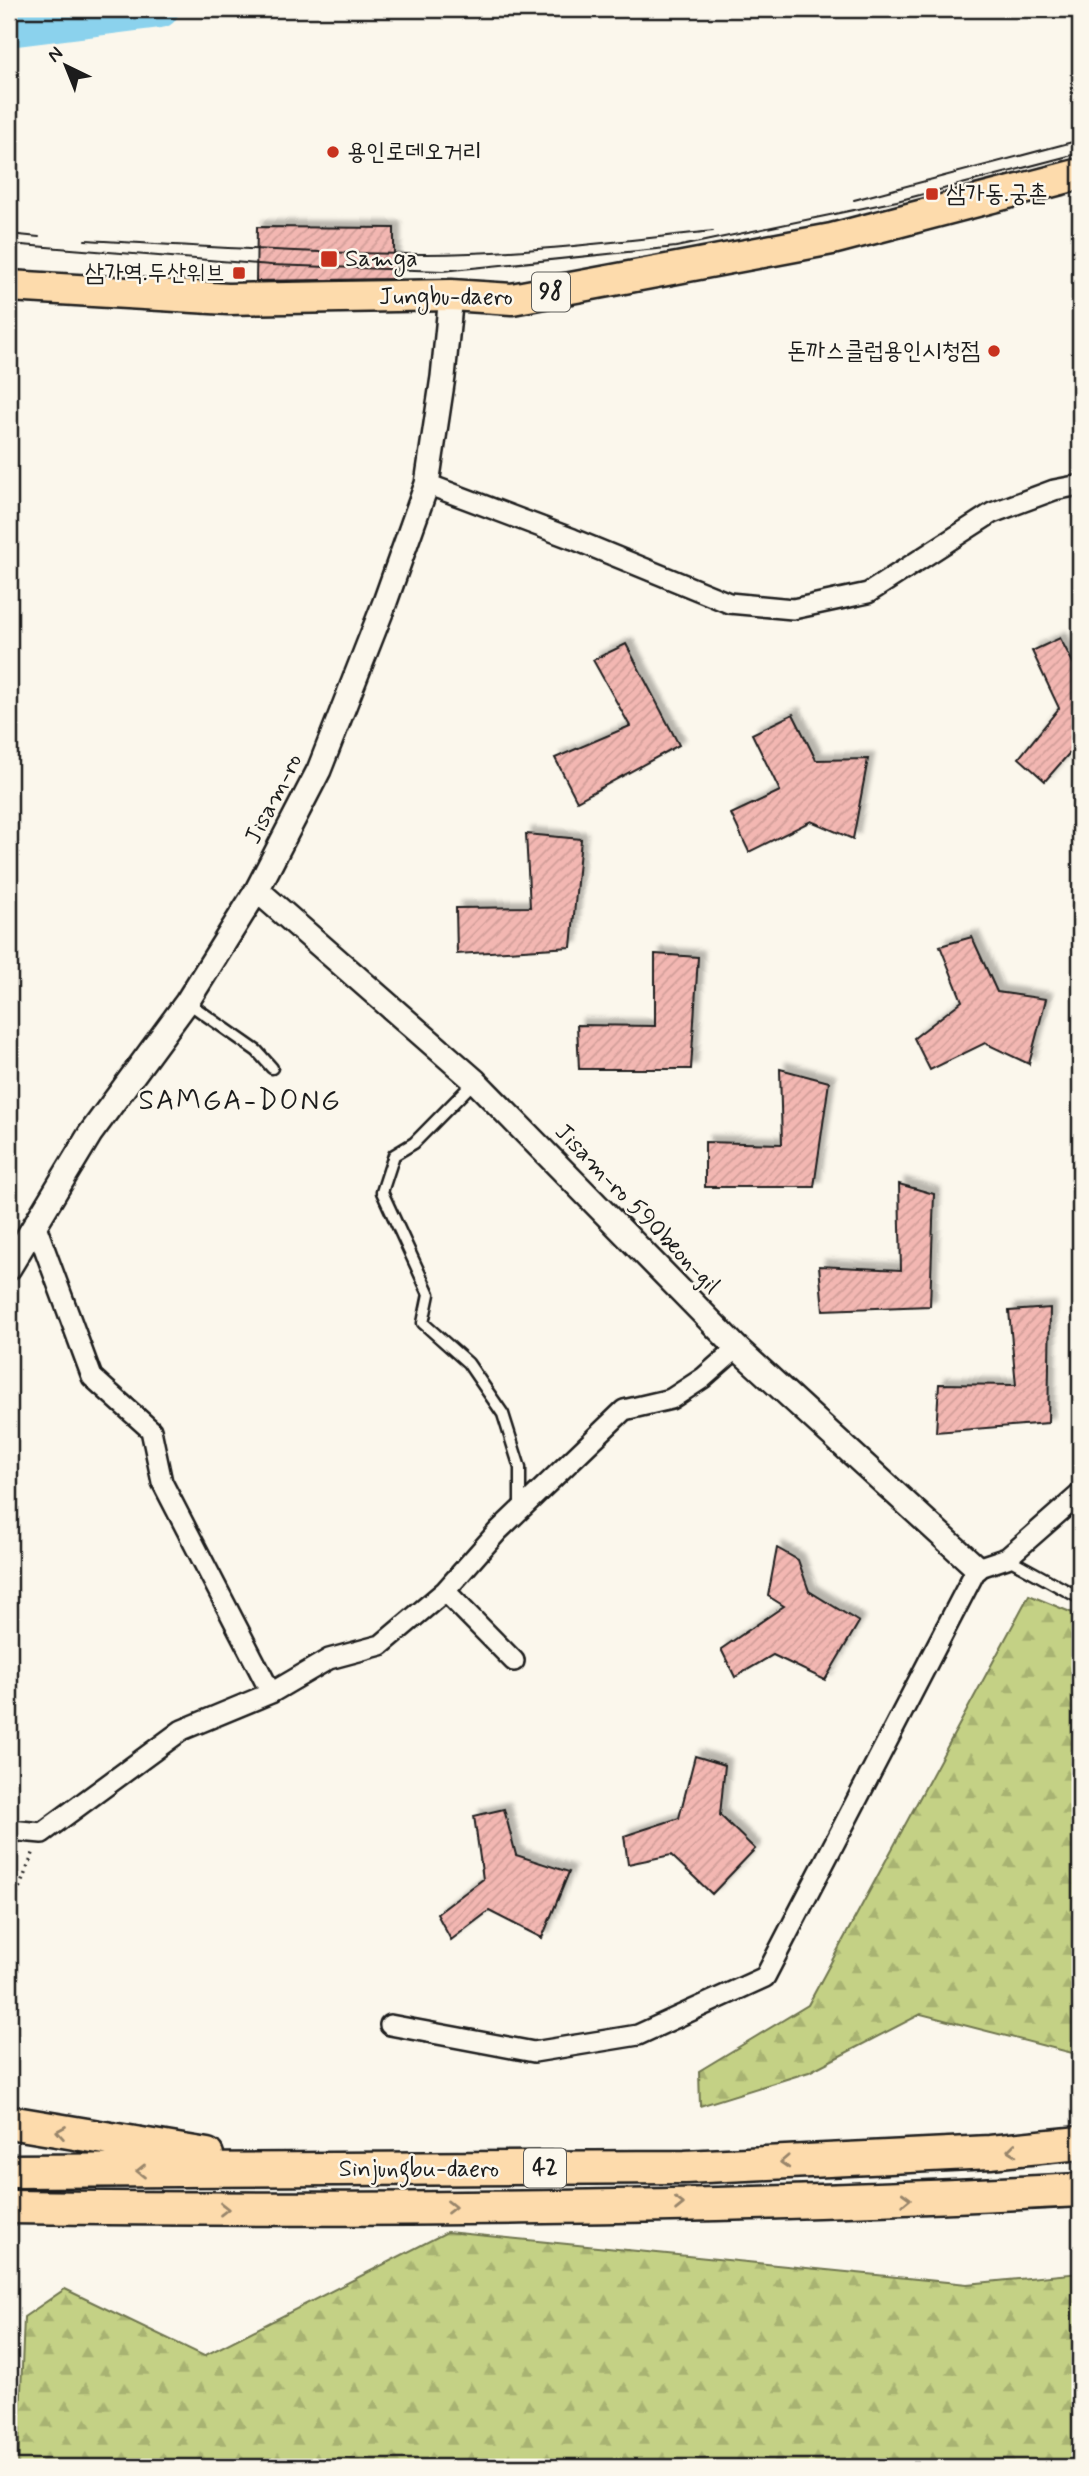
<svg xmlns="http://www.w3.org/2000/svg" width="1089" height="2476" font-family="Mynerve,'Poor Story',sans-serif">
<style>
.forest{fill:url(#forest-firs);stroke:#707650;stroke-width:2}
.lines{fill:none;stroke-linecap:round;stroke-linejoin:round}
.river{stroke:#8bd2ed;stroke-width:38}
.building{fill:url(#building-hatch);stroke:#1c1c1c;stroke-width:2;filter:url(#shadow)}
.service-casing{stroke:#1c1c1c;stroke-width:15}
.minor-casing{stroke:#1c1c1c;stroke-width:24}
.tertiary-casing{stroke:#1c1c1c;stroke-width:28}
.primary-casing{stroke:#1c1c1c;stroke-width:35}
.trunk-casing{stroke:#1c1c1c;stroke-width:37}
.path{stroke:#1c1c1c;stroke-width:3.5;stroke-dasharray:2 5;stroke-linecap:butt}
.service{stroke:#fbf7ec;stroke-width:10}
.minor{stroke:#fbf7ec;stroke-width:19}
.tertiary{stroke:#fbf7ec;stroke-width:23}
.primary{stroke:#fddbac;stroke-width:30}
.trunk{stroke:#fddbac;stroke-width:32}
.tram{stroke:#1c1c1c;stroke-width:2}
.oneway{stroke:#98856b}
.poi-dot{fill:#c8321e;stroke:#fbf7ec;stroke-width:2.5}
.labels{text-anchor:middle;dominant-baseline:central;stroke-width:5;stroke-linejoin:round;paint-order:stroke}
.shield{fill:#fbf7ec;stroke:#5f5e5a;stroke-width:2}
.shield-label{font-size:23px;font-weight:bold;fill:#1c1c1c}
.poi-label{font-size:24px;fill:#1c1c1c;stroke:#fbf7ec;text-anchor:start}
.street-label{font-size:24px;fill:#1c1c1c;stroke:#fbf7ec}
.quarter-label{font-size:28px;letter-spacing:2px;fill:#1c1c1c;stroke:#fbf7ec}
</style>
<defs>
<pattern id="forest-firs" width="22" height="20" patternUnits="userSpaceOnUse" patternTransform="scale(1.75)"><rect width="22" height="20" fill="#c4d185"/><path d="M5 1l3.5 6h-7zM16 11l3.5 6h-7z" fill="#a8b372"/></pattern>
<pattern id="building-hatch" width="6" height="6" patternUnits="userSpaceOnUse" patternTransform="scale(1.75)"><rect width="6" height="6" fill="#f3b7b2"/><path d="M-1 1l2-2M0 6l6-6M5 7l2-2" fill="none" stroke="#d09d98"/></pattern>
<filter id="shadow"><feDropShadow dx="6" dy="-6" stdDeviation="2" flood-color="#0004"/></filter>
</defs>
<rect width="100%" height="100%" fill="#fbf7ec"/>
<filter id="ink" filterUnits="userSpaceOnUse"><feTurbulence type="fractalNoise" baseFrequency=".0143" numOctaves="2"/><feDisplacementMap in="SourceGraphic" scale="14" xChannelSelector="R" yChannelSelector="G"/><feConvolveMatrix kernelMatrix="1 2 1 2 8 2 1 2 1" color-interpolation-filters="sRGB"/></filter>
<g filter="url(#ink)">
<path class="forest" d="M1029,1595L1080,1616V2055L921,2014L809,2072L700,2106L699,2071L808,2005Z
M447,2232L967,2284L1080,2273V2467H18L24,2317L65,2289L204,2356Z"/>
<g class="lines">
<path class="river" d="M9,28L160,9"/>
</g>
<path class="building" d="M257,227L394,228V279L256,281Z
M1060,638L1080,676V741L1045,781L1019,758L1059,708L1032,651Z
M626,644L679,745L577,801L555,758L630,726L593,660Z
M793,714L816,760L868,759L853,839L811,821L749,852L731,814L780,791L752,734Z
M526,834L581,839L571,947L457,954L456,908L530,907Z
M972,937L997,992L1046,999L1029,1064L985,1043L930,1070L914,1038L962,1001L940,946Z
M655,954L698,957L691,1069H579L577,1025L655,1026Z
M780,1069L829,1082L814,1187H705V1142L782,1144Z
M899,1184L934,1194L930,1306L823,1310L819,1266L901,1270Z
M1050,1308L1048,1423L936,1432L939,1384L1016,1385L1009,1311Z
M777,1548L798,1560L809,1591L859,1622L825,1680L773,1655L735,1677L721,1649L784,1606L768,1596Z
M695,1756L725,1765L720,1815L755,1849L712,1894L671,1855L628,1864L624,1836L679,1818Z
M504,1809L516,1855L569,1872L542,1938L489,1911L451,1940L437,1914L483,1879L474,1816Z"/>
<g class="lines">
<defs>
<path id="service" d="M187,1002L257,1051L272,1068
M475,1081L414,1143L394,1155L382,1192L429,1294L423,1323L468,1363L503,1414L520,1468V1509
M1007,1558L1080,1598"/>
<path id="minor" d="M427,484L573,539L729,603L793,609L868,593L992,513L1054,490L1080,485
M36,1226L92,1377L151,1430L162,1482L271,1693
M445,1591L498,1531L624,1410L671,1399L703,1378L737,1348
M9,1830L42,1833L182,1730L271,1693L329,1659L381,1645L445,1591L514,1661
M390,2025L534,2052L638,2035L765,1977L977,1568L1007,1558L1080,1494"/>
<path id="tertiary" d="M257,890L475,1081L737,1348L977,1568
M9,1268L90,1134L187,1002L257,890L319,770L385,602L427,484L443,377L451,295"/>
<path id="primary" d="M9,286L228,299L451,295L512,299L832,239L1080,174"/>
<path id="trunk" d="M9,2122L207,2155
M9,2171L685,2167L990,2152L1080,2143
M9,2207C366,2211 724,2209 1080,2190"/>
</defs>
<use href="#service" class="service-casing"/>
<use href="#minor" class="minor-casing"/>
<use href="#tertiary" class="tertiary-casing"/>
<use href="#primary" class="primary-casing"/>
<use href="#trunk" class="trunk-casing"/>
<path class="path" d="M9,1914L34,1851"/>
<use href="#service" class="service"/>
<use href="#minor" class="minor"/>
<use href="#tertiary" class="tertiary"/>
<use href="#primary" class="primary"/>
<use href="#trunk" class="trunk"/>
<path class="tram" d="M854,200L1080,140
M9,234L39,237
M85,240C198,246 312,254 426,254C522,254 618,241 713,231
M9,244L271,265L443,271L676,247L897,201L1080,153"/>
</g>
<defs><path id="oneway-chevron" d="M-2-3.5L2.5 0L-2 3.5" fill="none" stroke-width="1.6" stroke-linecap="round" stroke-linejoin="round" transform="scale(1.75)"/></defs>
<g class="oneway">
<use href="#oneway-chevron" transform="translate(61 2132) rotate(-170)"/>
<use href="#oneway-chevron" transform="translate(1012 2150) rotate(174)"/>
<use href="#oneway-chevron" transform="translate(785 2162) rotate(177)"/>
<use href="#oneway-chevron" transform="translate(141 2171) rotate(180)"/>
<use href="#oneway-chevron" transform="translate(906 2199) rotate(-2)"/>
<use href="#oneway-chevron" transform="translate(679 2204) rotate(-1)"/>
<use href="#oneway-chevron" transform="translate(451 2207)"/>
<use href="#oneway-chevron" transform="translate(224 2209)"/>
</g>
</g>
<g class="poi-dot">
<circle cx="333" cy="152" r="7"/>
<rect x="925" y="187" width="14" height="14" rx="3.5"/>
<rect x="320" y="250" width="18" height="18" rx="3.5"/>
<rect x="232" y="266" width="14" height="14" rx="3.5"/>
<circle cx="994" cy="351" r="7"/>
</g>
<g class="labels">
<g class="shield">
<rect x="532" y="272.5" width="38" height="39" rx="5"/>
<rect x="524" y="2148.5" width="42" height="39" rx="5"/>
</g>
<g class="shield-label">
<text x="551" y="292">98</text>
<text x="545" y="2168">42</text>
</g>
<g class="poi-label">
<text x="347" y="152">용인로데오거리</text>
<text x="946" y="194">삼가동.궁촌</text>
<text x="345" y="259">Samga</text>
<text x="225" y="273" text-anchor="end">삼가역.두산위브</text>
<text x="980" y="351" text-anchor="end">돈까스클럽용인시청점</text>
</g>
<g class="street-label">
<text x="446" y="297">Jungbu-daero</text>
<text transform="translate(274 799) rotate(-63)">Jisam-ro</text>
<text transform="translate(637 1209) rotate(46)">Jisam-ro 590beon-gil</text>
<text x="419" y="2169">Sinjungbu-daero</text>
</g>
<g class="quarter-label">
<text x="240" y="1101">SAMGA-DONG</text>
</g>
</g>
<rect width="1089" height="2476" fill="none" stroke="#fbf7ec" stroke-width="35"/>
<rect x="18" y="18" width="1054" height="2441" fill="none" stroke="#1c1c1c" stroke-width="2.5" filter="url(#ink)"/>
<g transform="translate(66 66) rotate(317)" stroke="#fbf7ec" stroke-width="5" paint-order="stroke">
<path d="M0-5L12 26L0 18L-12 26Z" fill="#1c1c1c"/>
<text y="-10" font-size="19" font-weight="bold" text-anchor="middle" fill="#1c1c1c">N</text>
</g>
</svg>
